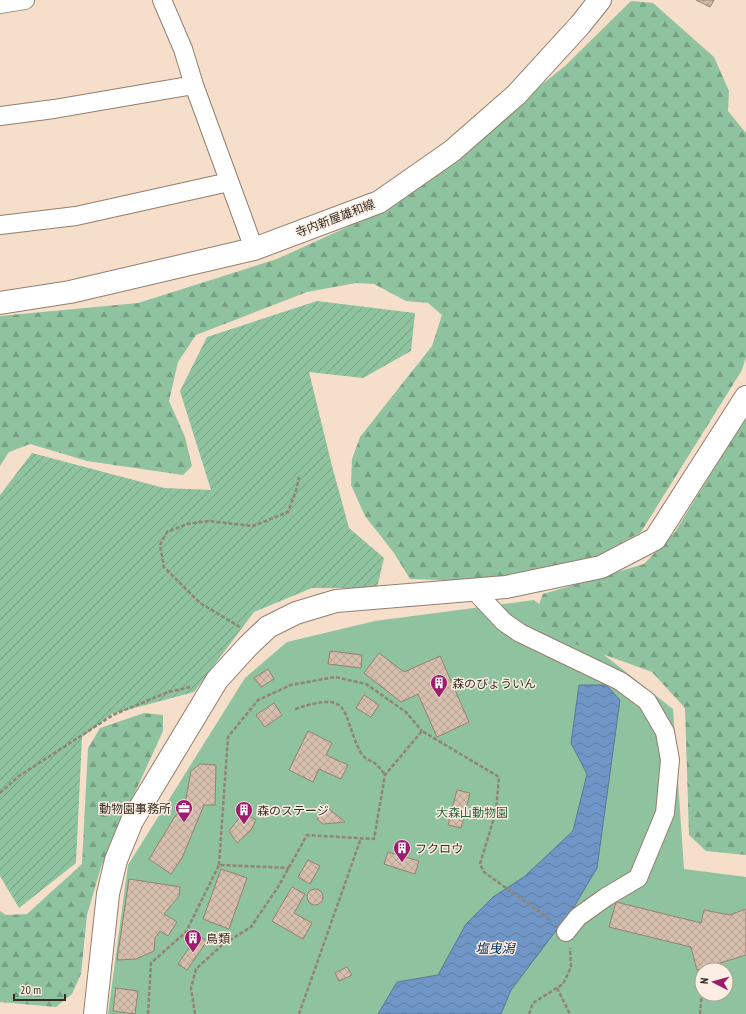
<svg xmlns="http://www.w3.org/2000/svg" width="746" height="1014" font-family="'PT Sans Narrow','Noto Sans JP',sans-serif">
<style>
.green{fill:#8fc29e;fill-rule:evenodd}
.forest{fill:url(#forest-firs)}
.garden{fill:url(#garden-furrows)}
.water{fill:url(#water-waves);stroke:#5e7696}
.building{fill:url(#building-cross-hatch);stroke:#95816f}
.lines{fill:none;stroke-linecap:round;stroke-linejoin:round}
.minor-casing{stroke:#937e6d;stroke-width:20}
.tertiary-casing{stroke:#937e6d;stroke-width:24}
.primary-casing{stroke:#937e6d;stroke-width:24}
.path{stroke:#918375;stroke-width:2.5;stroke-dasharray:4 2;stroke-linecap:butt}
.minor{stroke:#fff;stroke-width:18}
.tertiary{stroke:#fff;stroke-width:22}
.primary{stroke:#fff;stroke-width:22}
.labels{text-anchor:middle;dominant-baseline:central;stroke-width:3;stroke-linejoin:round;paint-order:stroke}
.street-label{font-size:12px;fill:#352d25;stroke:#fceee2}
.poi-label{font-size:12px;fill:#352d25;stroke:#fceee2;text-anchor:start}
.park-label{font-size:12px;fill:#22643c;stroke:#fceee2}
.water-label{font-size:13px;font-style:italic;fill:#052e5b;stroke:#fceee2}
</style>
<defs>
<pattern id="forest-firs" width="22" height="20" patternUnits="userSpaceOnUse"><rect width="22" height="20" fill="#8fc29e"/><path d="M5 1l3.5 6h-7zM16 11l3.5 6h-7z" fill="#769e81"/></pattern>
<pattern id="garden-furrows" width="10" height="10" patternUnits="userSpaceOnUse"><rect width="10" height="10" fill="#8fc29e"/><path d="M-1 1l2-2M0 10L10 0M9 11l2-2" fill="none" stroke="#769e81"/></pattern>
<pattern id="water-waves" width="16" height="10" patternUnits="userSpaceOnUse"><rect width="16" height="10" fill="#6f96c7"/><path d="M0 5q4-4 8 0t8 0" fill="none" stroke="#5c7ba1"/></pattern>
<pattern id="building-cross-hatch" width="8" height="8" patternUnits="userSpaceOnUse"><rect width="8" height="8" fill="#d5bfac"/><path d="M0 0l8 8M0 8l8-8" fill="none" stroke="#b7a494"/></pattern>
</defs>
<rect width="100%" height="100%" fill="#f5dfcb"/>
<path class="green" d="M534,600L673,709L684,869L746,877V1014H108L128,865L245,678L287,642L375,621ZM702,970H726V994H702Z"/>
<path class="forest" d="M631,1L653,3L714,57L729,91L728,111L746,133V357L742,370L641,532L585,563L472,581L410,579L394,553L365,516L351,485L352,459L360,437L432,346L442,315L428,303L406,301L374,284L356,283L307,292L196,335L178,362L169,401L185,437L192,466L183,475L87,461L30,444L9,452L0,466V316L138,303L277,259L387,209L565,66Z
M746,417V855L706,851L689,835L685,708L652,672L572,643L535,615L543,594L644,564L675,532Z
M144,713L163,715V731L101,867L87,915L81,974L72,994L56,1007L0,1002V911L6,915L27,914L82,864L88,748L100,728Z"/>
<path class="garden" d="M317,301L415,313L411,351L363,378L309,372L332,466L349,528L384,558L377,588H312L254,612L194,692L112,714L82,737L76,863L19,908L0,876V495L32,453L164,488L211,490L180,391L207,337Z"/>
<path class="water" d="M579,685H606L620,700L597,868L574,907L511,990L501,1014H378L397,982L438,975L466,924L493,897L524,877L573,831L587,774L571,743Z"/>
<path class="building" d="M696,0H714L710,7Z
M330,651L362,655L361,668L328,664Z
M379,653L404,672L440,656L469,722L437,737L418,694L401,702L364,673Z
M268,669L274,679L261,687L254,678Z
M364,695L379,705L371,717L356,708Z
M274,703L282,715L265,727L256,715Z
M308,731L332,743L326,755L348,765L341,779L319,769L313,782L289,770Z
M200,764L216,765L215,805H204L182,858L171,874L149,859L174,818L185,804L191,771Z
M457,790L470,793L461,828L448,825Z
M327,807L345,822L323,824L317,819Z
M243,813L256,820L251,830L237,843L229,831Z
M388,852L419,861L415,874L384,864Z
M308,860L320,866L310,884L298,877Z
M221,869L247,878L229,929L203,919Z
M129,879L180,887L179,896L164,914L177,922L168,936L160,931L155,938L154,951L136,959L117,960Z
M292,887L305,894L294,913L312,923L303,939L272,921Z
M307 897a8 8 0 1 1 16 0a8 8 0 1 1-16 0Z
M616,902L701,923L704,910L730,915L746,909V955L697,970L691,947L609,927Z
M198,935L207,941L187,970L178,964Z
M347,967L352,975L339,981L335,973Z
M116,988L138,991L135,1014L113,1011Z"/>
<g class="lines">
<defs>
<path id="minor" d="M162,0L183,49L194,85L254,249
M0,4L25,0
M0,116L54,109L194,85
M0,225L76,216L229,182
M473,589L504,622L520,633L620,681L647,701L665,732L670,760L665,813L638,878L606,897L578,917L566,932"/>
<path id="tertiary" d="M95,1014L108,894L116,860L132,821L217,680L248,646L268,627L296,613L336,601L506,587L601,567L655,539L746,397"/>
<path id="primary" d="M0,303L70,292L254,249L379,202L452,151L516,95L580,25L600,0"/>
</defs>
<use href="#minor" class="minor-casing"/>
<use href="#tertiary" class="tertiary-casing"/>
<use href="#primary" class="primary-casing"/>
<path class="path" d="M240,627L200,603L164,567L160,545L167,532L187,524L208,521L253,526L288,512L296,491L299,477
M295,709C355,689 340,714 361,753C365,760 372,760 377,765C380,768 383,772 385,775
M0,793L19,776L113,715L168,692L190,687
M219,865L228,737L258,700L291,685L335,677L366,684L406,712L422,731
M557,988L570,1014
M148,1014L151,963L186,932L219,865L289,868
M195,1014L191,988L196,969L222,945L251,927L278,887L307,835L374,839L385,775L422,731L499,777L496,811L480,864L484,872L552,921
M299,1014L361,838
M529,1014L533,1003L563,984L571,967L570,948
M700,1014L702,990"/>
<use href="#minor" class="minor"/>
<use href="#tertiary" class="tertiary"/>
<use href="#primary" class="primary"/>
</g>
<defs>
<symbol id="building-pin" viewBox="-11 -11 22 30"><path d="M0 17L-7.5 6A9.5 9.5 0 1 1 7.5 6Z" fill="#9e1b6d" stroke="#fceee2"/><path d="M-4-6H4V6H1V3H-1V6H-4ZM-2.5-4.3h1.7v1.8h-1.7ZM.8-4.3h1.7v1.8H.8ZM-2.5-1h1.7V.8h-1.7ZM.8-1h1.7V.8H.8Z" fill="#fff"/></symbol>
<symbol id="office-pin" viewBox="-11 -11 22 30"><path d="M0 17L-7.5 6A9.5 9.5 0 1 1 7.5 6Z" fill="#9e1b6d" stroke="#fceee2"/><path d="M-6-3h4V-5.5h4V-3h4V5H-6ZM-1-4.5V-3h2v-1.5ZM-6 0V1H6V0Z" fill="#fff"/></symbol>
</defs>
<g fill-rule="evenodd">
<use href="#building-pin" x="429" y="673" width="20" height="27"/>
<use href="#office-pin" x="174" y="798" width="20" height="27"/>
<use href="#building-pin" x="234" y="800" width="20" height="27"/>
<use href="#building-pin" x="392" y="838" width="20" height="27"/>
<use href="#building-pin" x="183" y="928" width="20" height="27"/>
</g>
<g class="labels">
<g class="street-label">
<text transform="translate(335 218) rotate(-21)">寺内新屋雄和線</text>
</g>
<g class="poi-label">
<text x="452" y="683">森のびょういん</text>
<text x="171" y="808" text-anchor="end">動物園事務所</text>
<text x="257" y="810">森のステージ</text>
<text x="415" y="848">フクロウ</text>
<text x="206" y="938">鳥類</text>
</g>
<g class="park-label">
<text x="472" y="812">大森山動物園</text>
</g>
<g class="water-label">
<text x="495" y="948">塩曳潟</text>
</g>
</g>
<g transform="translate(714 982) rotate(276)"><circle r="19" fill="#fceee2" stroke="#aca196"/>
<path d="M0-3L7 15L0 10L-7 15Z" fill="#9e1b6d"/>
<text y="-6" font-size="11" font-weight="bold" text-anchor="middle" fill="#352d25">N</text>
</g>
<path d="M14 994v6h51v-6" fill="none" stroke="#352d25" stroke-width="2"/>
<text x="20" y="994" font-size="12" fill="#352d25" stroke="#fceee2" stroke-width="3" paint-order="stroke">20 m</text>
</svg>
